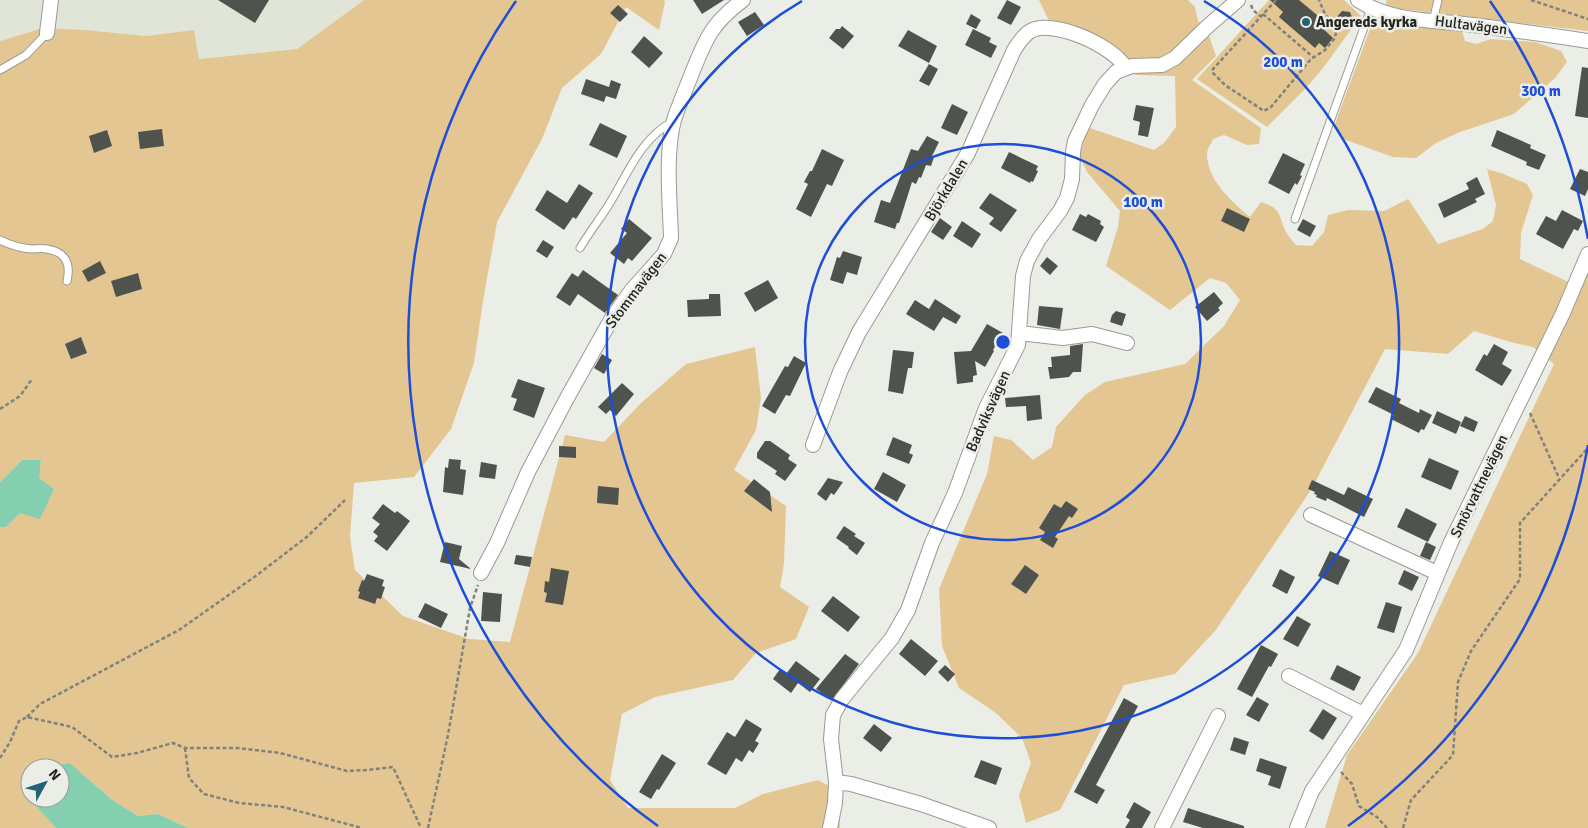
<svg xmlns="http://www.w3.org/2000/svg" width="1588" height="828" font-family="Signika,sans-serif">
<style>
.built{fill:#e0e5d7}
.green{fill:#e4c692}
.water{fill:#85cfb1}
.building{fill:#4e534e}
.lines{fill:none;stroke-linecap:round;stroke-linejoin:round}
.lane-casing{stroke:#989b94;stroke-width:9}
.street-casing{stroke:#989b94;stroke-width:16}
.path{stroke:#80827d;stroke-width:2.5;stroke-dasharray:4 2.5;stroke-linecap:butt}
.lane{stroke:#fff;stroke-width:7}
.street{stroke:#fff;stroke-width:14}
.ring{fill:none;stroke:#1d4ed8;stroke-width:2.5}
.poi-dot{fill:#255f78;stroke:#ebeee7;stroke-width:2}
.labels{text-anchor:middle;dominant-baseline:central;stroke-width:5;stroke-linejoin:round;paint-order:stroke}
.poi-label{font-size:15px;font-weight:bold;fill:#232421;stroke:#ebeee7;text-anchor:start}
.street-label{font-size:15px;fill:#232421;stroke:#ebeee7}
.centre{fill:#1d4ed8;stroke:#ebeee7;stroke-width:2.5}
.ring-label{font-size:15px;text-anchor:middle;font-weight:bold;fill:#1d4ed8;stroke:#ebeee7;stroke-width:5;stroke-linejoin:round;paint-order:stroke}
</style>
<rect width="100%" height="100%" fill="#ebeee7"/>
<path class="built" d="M0,0H364L297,49L198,59L194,30L146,36L85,30L43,28L0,41Z"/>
<path class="green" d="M364,0H664L665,2L659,30L626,7L601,54L562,88L542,139L497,222L483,301L474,363L451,429L414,477L354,483L350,537L355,570L403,616L469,639L510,642L565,435L604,442L641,403L686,364L755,347L761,398L756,430L734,470L786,506L784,563L780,587L809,607L796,639L756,653L733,680L655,697L622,714L610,780L628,808H735L763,794L818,780L838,791L840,828H188L158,814L138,816L111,799L70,763L30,768L25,794L56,828H0V527H6C26,508 38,488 41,460H22L0,482V41L43,28L85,30L146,36L194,30L199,59L297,49Z
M1039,0H1188L1195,7L1198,21L1208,33L1216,56L1192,80L1261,128L1259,144L1247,145L1224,135L1213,139C1211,144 1207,149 1207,154C1207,180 1232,202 1250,217L1261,202C1283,209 1278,216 1286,232C1289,237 1293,241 1296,245L1312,246L1324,232L1328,215L1348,210L1384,211L1408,199L1438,244L1483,229L1493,221L1496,205L1487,169L1501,173L1527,184L1533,195L1521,233L1520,259L1581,288L1588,273V828H1325L1347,755L1418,653L1554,364L1533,347L1514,343L1474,331L1448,354L1385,349L1311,490L1215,631L1175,674L1124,685L1060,810L1026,823L1019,795L1031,763L1022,738L996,713L959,688L942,646L939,589L987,474L994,436L1011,440L1033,460L1052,447L1056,427L1085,395L1105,382L1185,364L1224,326L1240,300L1226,283L1210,278L1170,310L1106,266L1118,227L1120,211L1087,172L1080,157L1087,127L1154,150L1164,143L1176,127L1175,76L1136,75L1094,50L1056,35Z
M1269,0H1344L1361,16L1323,68L1307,87L1267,127L1197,79Z
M1387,0H1588V31L1385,7Z
M1374,18H1388L1462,31L1465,41L1476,44L1491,39L1535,42L1561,51L1567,62L1555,78L1514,114L1460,132L1436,143L1416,158L1393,157L1343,139L1335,124Z"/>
<path class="water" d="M22,460H41L39,478L54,489L40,519L20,513L6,527H0V482Z
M70,763L111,799L138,816L158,814L188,828H56L25,794L30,770V798H60V768H31Z"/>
<path class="building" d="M218,0H269L255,23Z
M693,0H724L702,14Z
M1007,0L1021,7L1011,25L997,18Z
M1270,0H1299L1329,25H1319L1333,38L1325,48L1319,43L1315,48L1279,17L1283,12Z
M618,5L628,14L620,22L610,13Z
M1342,11L1350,12L1353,20L1348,26L1330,25Z
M755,12L764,25L747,36L738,22Z
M971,14L981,20L976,29L966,24Z
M842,26L854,36L843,49L829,38L836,29H840Z
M973,29L991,38L989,42L997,46L991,58L965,45Z
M908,30L937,46L929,63L898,46Z
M644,36L663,53L649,68L631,52Z
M929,64L938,69L929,86L919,81Z
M1582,67L1588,68V118L1575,116Z
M586,79L609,87L611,80L621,84L616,99L606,96L604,102L581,94Z
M952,104L968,112L957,135L941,128Z
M1136,105L1154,108L1148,137L1138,135L1140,122L1133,120Z
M600,123L627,136L617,158L589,145Z
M162,129L164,146L140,149L138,132Z
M107,130L112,146L94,153L89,136Z
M1497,130L1531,145L1530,148L1546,155L1539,170L1526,165L1527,162L1491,146Z
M927,136L939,142L932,156L934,157L931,166L926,165L921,178L919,177L916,184L912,182L899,223H897L895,229L874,222L881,200L890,203L911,149L918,151Z
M822,149L844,160L832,186L827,184L811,217L796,209L808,184L804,182L810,171H812Z
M1009,152L1038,166L1036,170L1038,171L1033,182L1031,181L1030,183L1001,168Z
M1283,153L1305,164L1300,175L1302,176L1297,185L1295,183L1289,194L1268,183Z
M1580,169L1588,172V189L1585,196L1570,189Z
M1477,177L1485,194L1475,199L1477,202L1444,218L1438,204L1469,189L1466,183Z
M579,184L593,193L576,219L573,217L564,230L535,210L547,190L567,203Z
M990,193L1017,210L1001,232L989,224L994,218L979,208Z
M1227,208L1250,219L1244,232L1221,221Z
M1562,210L1583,221L1578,231L1574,229L1563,249L1536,234L1546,216L1556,221Z
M1080,214L1086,217L1088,214L1101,221L1100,224L1104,227L1096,242L1072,230Z
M940,218L952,227L943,240L931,232Z
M629,219L652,238L632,261L628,258L624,264L610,253L627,233L621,229Z
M1303,219L1316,226L1310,237L1297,230Z
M962,221L981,234L972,248L953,236Z
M543,240L554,247L547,258L536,251Z
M843,251L862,257L857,275L847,272L843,284L830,280L837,257L840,258Z
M1047,257L1058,266L1050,275L1040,266Z
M100,261L106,273L88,282L82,271Z
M583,270L618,295L605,313L578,294L570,306L556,297L572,273L578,277Z
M138,273L142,289L116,297L111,281Z
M768,280L778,298L755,312L744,293Z
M1214,292L1223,303L1218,308L1220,310L1207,321L1195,307Z
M709,294H720L721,316L688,317L687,300L709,299Z
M935,299L961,316L956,324L943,317L934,331L906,314L915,300L929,309Z
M1039,306L1063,308L1060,329L1037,325Z
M1116,311L1126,314L1122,326L1110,322L1112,315Z
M987,324L1003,333L993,350L994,351L985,367L975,361L977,375L973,376V382L957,384L954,352L971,351Z
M81,337L87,353L71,359L65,344Z
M1083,344L1081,372H1073L1069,377L1050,379L1048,367H1052L1051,357L1070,355V346Z
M1494,344L1508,352L1502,364L1512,370L1502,386L1475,370L1484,354L1487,356Z
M893,350L914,352L912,368H908L903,394L888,391Z
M602,354L612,360L604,374L594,368Z
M794,356L806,363L790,396L786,395L775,414L762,406L785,366L788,367Z
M518,379L545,388L534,418L513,410L517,399L511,397Z
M622,383L634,394L616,416L610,410L606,414L598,407Z
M1376,387L1401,399L1399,403L1419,413L1420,409L1432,415L1424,430L1421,429L1419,433L1391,419L1394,415L1368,402Z
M1040,395L1042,419L1027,421L1026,406L1006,407L1005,398Z
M1437,411L1461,422L1456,434L1432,423Z
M1465,416L1478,422L1474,432L1460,426Z
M893,437L912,445L909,453L913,455L909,464L886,455Z
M765,441H770L790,455L788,459L797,465L785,481L775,474L777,471L757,458V453Z
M559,446L576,447V458L559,457Z
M1429,458L1459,471L1451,490L1421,477Z
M449,459L461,460L460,469L466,470L463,495L443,492L445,467L448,468Z
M481,462L497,465L495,479L479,477Z
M883,472L906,485L897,502L874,489Z
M828,478L843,482L834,495L831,493L826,501L817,494Z
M754,479L770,492L772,512L744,491Z
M1312,480L1344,495L1348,487L1373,499L1364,517L1327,498L1326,501L1316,497L1317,495L1314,494L1315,492L1308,489Z
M598,486L619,488L618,505L597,503Z
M1066,501L1078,509L1072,518L1069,516L1055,537L1058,539L1053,548L1040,540L1045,532L1039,528L1054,504L1061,508Z
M383,504L395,513L397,511L410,521L387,551L374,541L378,536L373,532L380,524L372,518Z
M1406,508L1437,524L1428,542L1397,527Z
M844,526L856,534L854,536L865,543L857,555L848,548L849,547L836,538Z
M445,542L462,546L459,559L471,569L440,562Z
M1426,542L1436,547L1430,560L1420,556Z
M1330,551L1350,560L1338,585L1318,576Z
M516,555L532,557L530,567L514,564Z
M1025,565L1039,575L1026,594L1011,584Z
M551,568L569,571L563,605L545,602L547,593L544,592L545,581L549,582Z
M1280,569L1295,577L1287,594L1272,586Z
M1404,570L1419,577L1412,591L1398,584Z
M367,574L384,580L382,586L385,587L381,599L377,598L375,604L358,598L360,592L358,591L362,580L364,581Z
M483,592L502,594L500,622L481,621Z
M833,596L860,617L848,632L821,611Z
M1386,602L1402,607L1394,633L1377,628Z
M425,603L448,614L441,628L418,617Z
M1297,616L1311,624L1298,647L1283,639Z
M911,639L938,661L925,676L899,654Z
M1261,645L1278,654L1271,667L1269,666L1252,697L1237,689Z
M845,654L859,664L832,700L816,689Z
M796,661L820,679L810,692L798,683L791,693L773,679L780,669L786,674Z
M945,665L955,674L948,682L938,672Z
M1337,665L1361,677L1354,691L1330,679Z
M1257,697L1269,704L1259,722L1246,715Z
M1124,698L1138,706L1096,785L1105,790L1097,804L1074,792Z
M1323,709L1337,718L1323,740L1309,731Z
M746,719L762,729L755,741L759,743L753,753L749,750L742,762L736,758L726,775L707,764L727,732L735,737Z
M874,724L892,738L881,752L863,738Z
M1234,737L1249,742L1245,755L1230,750Z
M662,754L676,763L659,790L657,789L651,799L639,792Z
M1260,758L1287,767L1280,789L1268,785L1271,776L1256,771Z
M981,760L1002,768L996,785L974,777Z
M1134,802L1151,812L1142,828H1125L1130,820L1126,817Z
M1188,808L1244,826V828H1203L1183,822Z"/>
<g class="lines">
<defs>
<path id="lane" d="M1433,21L1438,0
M0,70L26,55L47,33
M1295,219L1371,8
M0,240C10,245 20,248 31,249C36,249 42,248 47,249C66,252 71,264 67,281
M580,248C589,233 599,220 608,206C627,176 640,138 674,121"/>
<path id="street" d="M1358,0C1390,22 1435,20 1473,25C1512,30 1550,35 1588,41
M47,33L51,0
M1019,333L1063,338L1092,334L1127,343
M813,445L840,372L859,332L968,153L1014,50C1018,44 1023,36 1029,32C1051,17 1113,46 1125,67
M1311,515L1437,573
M481,573L497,543L528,472L567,398L612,318L631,291L664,254L671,238C670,204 665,152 674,120C679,104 686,89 692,73C706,38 712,23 743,0
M1289,676L1363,714
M836,782L851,784L921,804L989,828
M830,828L835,803L836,782L831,739L833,715L842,699L892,638L908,610L932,543L955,493L986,408L1018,345L1023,276L1027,261L1039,239L1060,211L1067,198L1072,179L1073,152L1075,141L1092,105L1105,84L1116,72L1132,66L1162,65L1175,58L1208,26L1238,0
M1162,828L1218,716
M1297,828L1312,791L1406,650L1451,542L1563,313L1588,254"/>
</defs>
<use href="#lane" class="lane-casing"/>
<use href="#street" class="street-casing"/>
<path class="path" d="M1276,0L1213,69L1212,72L1225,85L1264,111L1271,107L1311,59L1325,50L1335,38L1336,32L1332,23L1325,14L1319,0
M1531,0L1588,19
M1251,5L1253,10L1260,16
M1263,14L1313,57
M0,409L20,396L32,379
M1530,413L1559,478
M27,717L40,704L179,630L257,575L308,536L345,500
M185,748L189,778L204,794L239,803L283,807L362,828
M0,758L10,742L19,721L27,717L72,727L112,757L137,753L173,743L185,748H237L280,753L347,771L368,770L393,767L421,828
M1341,772L1352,784L1359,806L1377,817L1387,828
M428,828L448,735L470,608L478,585
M1403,828L1411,800L1453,755L1458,682L1471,651L1520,579V523L1588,448"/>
<use href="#lane" class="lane"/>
<use href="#street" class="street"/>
</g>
<g class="ring">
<circle cx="1003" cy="342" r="198"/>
<path d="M1204 1A396 396 0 1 1 802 1"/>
<path d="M1588 445A594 594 0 0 1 1348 826M658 826A594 594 0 0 1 516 1M1490 1A594 594 0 0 1 1588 239"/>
</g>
<circle class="poi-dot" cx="1306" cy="22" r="5"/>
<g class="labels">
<g class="poi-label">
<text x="1316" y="22">Angereds kyrka</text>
</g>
<g class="street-label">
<text transform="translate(1471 25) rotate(7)">Hultavägen</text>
<text transform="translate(946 190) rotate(-59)">Björkdalen</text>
<text transform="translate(636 290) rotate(-53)">Stommavägen</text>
<text transform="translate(988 411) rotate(-66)">Badviksvägen</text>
<text transform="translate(1479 486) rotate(-64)">Smörvattnevägen</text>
</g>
</g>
<circle cx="1003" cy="342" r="8" class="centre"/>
<g class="ring-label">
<text x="1283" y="67">200 m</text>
<text x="1541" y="96">300 m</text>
<text x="1143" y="207">100 m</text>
</g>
<g transform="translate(45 783) rotate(50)"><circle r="24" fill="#ebeee7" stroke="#9b9d98"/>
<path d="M0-4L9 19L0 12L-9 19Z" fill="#255f78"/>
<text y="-8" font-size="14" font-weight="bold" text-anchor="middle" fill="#232421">N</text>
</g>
</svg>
